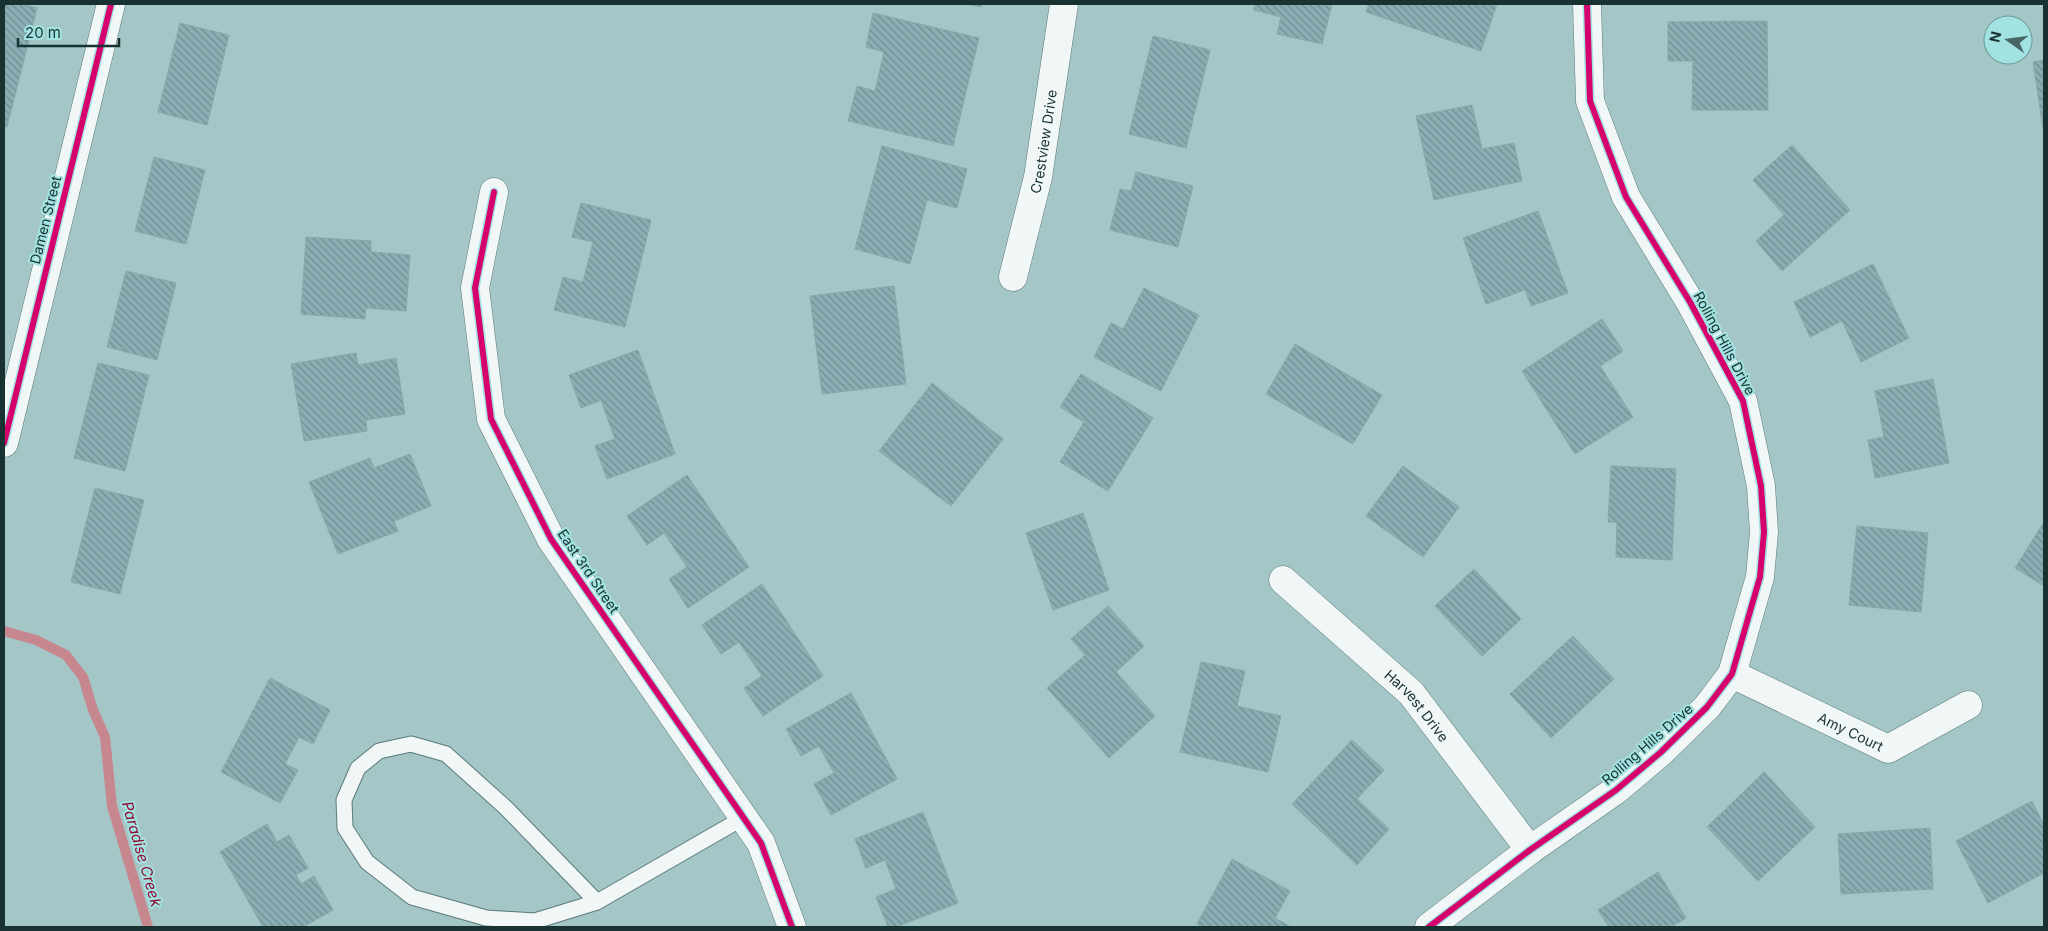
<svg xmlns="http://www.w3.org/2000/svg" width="2048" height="931" font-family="Inter,sans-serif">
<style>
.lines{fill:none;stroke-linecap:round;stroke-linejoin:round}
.stream{stroke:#c6878f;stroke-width:10}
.building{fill:url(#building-back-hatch);stroke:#8ca6a9}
.service-casing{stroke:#5c7a7a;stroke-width:17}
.minor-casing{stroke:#5c7a7a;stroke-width:29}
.service{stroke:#f1f6f6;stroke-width:15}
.minor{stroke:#f1f6f6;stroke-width:28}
.cycleway-casing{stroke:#a2e2e1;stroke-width:9}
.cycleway{stroke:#d6006c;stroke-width:6}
.labels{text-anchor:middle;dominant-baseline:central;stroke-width:4;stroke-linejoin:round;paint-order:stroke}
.street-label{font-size:14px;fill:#173231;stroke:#a2e2e1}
.water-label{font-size:15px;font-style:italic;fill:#930f32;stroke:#a2e2e1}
</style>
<defs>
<pattern id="building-back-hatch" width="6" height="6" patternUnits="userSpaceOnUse" patternTransform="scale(1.25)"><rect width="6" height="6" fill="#8aaeb3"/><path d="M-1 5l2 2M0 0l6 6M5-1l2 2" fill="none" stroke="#708e92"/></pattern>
</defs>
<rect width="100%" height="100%" fill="#a4c6c6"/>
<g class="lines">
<path class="stream" d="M4,631L36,640L66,655L83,677L93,710L105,737L112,806L148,927"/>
</g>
<path class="building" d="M4,4H21L37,8L7,127L4,126Z
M965,4H982L981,7Z
M1255,4H1332L1322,44L1277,34L1281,17L1254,10Z
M1369,4H1497L1481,51L1366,12Z
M873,13L979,38L953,146L848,121L857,86L875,91L884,52L866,47Z
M1767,21L1768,110H1692L1693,61H1668V22Z
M180,23L229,35L207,125L158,112Z
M1153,36L1210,50L1186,148L1129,134Z
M2044,60V128H2043L2033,62Z
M1472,105L1482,149L1514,143L1522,181L1434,200L1416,116Z
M1792,145L1850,210L1782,271L1756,241L1784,215L1753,180Z
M882,146L967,169L957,208L927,200L910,264L855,249Z
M154,157L205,170L186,244L135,231Z
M1136,172L1193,186L1178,247L1110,230L1120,189L1131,191Z
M581,203L651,220L625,327L554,310L563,277L583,282L593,242L572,237Z
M1538,211L1568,293L1531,306L1525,290L1486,304L1463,238Z
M306,237L371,241V252L410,255L406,311L366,308L365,319L301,314Z
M1873,264L1909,338L1861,362L1842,321L1810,337L1794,302Z
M126,271L176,283L157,360L107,347Z
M894,286L906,384L822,394L810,296Z
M1144,288L1199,315L1161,391L1094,357L1111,323L1123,329Z
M1602,319L1623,351L1600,366L1633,417L1575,454L1522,371Z
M1295,344L1382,395L1353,444L1266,394Z
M638,350L675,454L607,479L595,446L615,439L601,400L581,408L569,375Z
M356,353L358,365L396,358L405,414L366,420L367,431L304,441L291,364Z
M98,363L149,375L125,471L74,458Z
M1081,374L1153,418L1108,491L1060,462L1084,422L1060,407Z
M1933,379L1949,463L1875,478L1868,440L1884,437L1875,391Z
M932,383L1003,439L951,506L879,451Z
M410,454L431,506L394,521L398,531L338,554L309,482L370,458L374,468Z
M1403,466L1459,507L1423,557L1366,516Z
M1611,466L1676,469L1672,560L1616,557L1617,522H1608Z
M687,475L749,567L688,608L669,579L687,567L664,533L647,545L627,516Z
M95,488L144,500L120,594L71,582Z
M1083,513L1109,590L1053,610L1026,533Z
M2044,522V586L2015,568Z
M1857,526L1928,533L1921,612L1849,605Z
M1474,569L1521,619L1482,656L1435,606Z
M762,584L823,676L763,716L744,688L762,676L739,642L721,654L702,625Z
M1108,606L1144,646L1116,672L1155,716L1109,758L1047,688L1085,655L1071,639Z
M1573,636L1614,679L1551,738L1510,694Z
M1201,662L1245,671L1237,706L1281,716L1268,772L1180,752Z
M270,678L330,710L313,744L299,737L285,764L298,770L280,803L221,772Z
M851,693L897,779L831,815L814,784L834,773L819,746L801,756L786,729Z
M1352,740L1384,770L1357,799L1389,829L1357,865L1292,804Z
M1764,772L1815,827L1758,881L1707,827Z
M2032,801L2044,825V873L1988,903L1956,841Z
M923,812L958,903L896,927H888L876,897L896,889L885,860L866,868L855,839Z
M267,824L277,842L289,835L308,868L296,875L301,884L314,876L333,910L303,927H263L220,852Z
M1930,828L1933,889L1841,894L1838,834Z
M1232,859L1290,891L1275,918L1291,927H1203L1197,924Z
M1658,872L1686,918L1671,927H1609L1598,910Z"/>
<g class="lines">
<defs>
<path id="service" d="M597,902L506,808L446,754L411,744L379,751L358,768L344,800L345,828L367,862L412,897L486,918L535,921L597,902L743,818"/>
<g id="minor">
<path d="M494,192L475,288L491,419L551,539L761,843L792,927"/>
<path id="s1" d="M1013,277L1038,177L1064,4"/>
<path d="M4,443L111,4"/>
<path id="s2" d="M1283,580L1411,693L1530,850"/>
<path id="s3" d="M1732,674L1888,749L1968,705"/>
<path d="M1429,927L1530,850L1616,790L1661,752L1707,707L1732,674L1760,577L1764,532L1761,486L1743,401L1690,302L1626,197L1590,101L1587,4"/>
</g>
</defs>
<use href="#service" class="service-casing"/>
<use href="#minor" class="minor-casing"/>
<use href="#service" class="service"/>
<use href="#minor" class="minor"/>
<defs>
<path id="cycleway" d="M494,192L475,288L491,419L551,539L761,843L792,927
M4,443L111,4
M1429,927L1530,850L1616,790L1661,752L1707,707L1732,674L1760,577L1764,532L1761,486L1743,401L1690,302L1626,197L1590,101L1587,4"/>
</defs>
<use href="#cycleway" class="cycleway-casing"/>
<use href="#cycleway" class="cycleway"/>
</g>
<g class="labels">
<g class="street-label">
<text stroke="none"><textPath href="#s1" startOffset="139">Crestview Drive</textPath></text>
<text transform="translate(45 220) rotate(-76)">Damen Street</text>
<text transform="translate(1725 343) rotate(62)">Rolling Hills Drive</text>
<text transform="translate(589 571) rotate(56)">East 3rd Street</text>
<text stroke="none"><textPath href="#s2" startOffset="184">Harvest Drive</textPath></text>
<text stroke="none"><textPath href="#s3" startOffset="132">Amy Court</textPath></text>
<text transform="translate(1647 744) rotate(-41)">Rolling Hills Drive</text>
</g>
<g class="water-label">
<text transform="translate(142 854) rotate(74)">Paradise Creek</text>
</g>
</g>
<rect width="2048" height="931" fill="none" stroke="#173231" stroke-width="10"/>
<g transform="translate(2008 40) rotate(284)"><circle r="24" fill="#a2e2e1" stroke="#6a9c9b"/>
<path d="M0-4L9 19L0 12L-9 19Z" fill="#486665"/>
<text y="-8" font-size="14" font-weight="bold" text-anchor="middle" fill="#173231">N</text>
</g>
<path d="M18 38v8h101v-8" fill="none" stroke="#173231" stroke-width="2.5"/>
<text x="25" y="38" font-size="15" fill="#173231" stroke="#a2e2e1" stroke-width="4" paint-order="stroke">20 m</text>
</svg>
